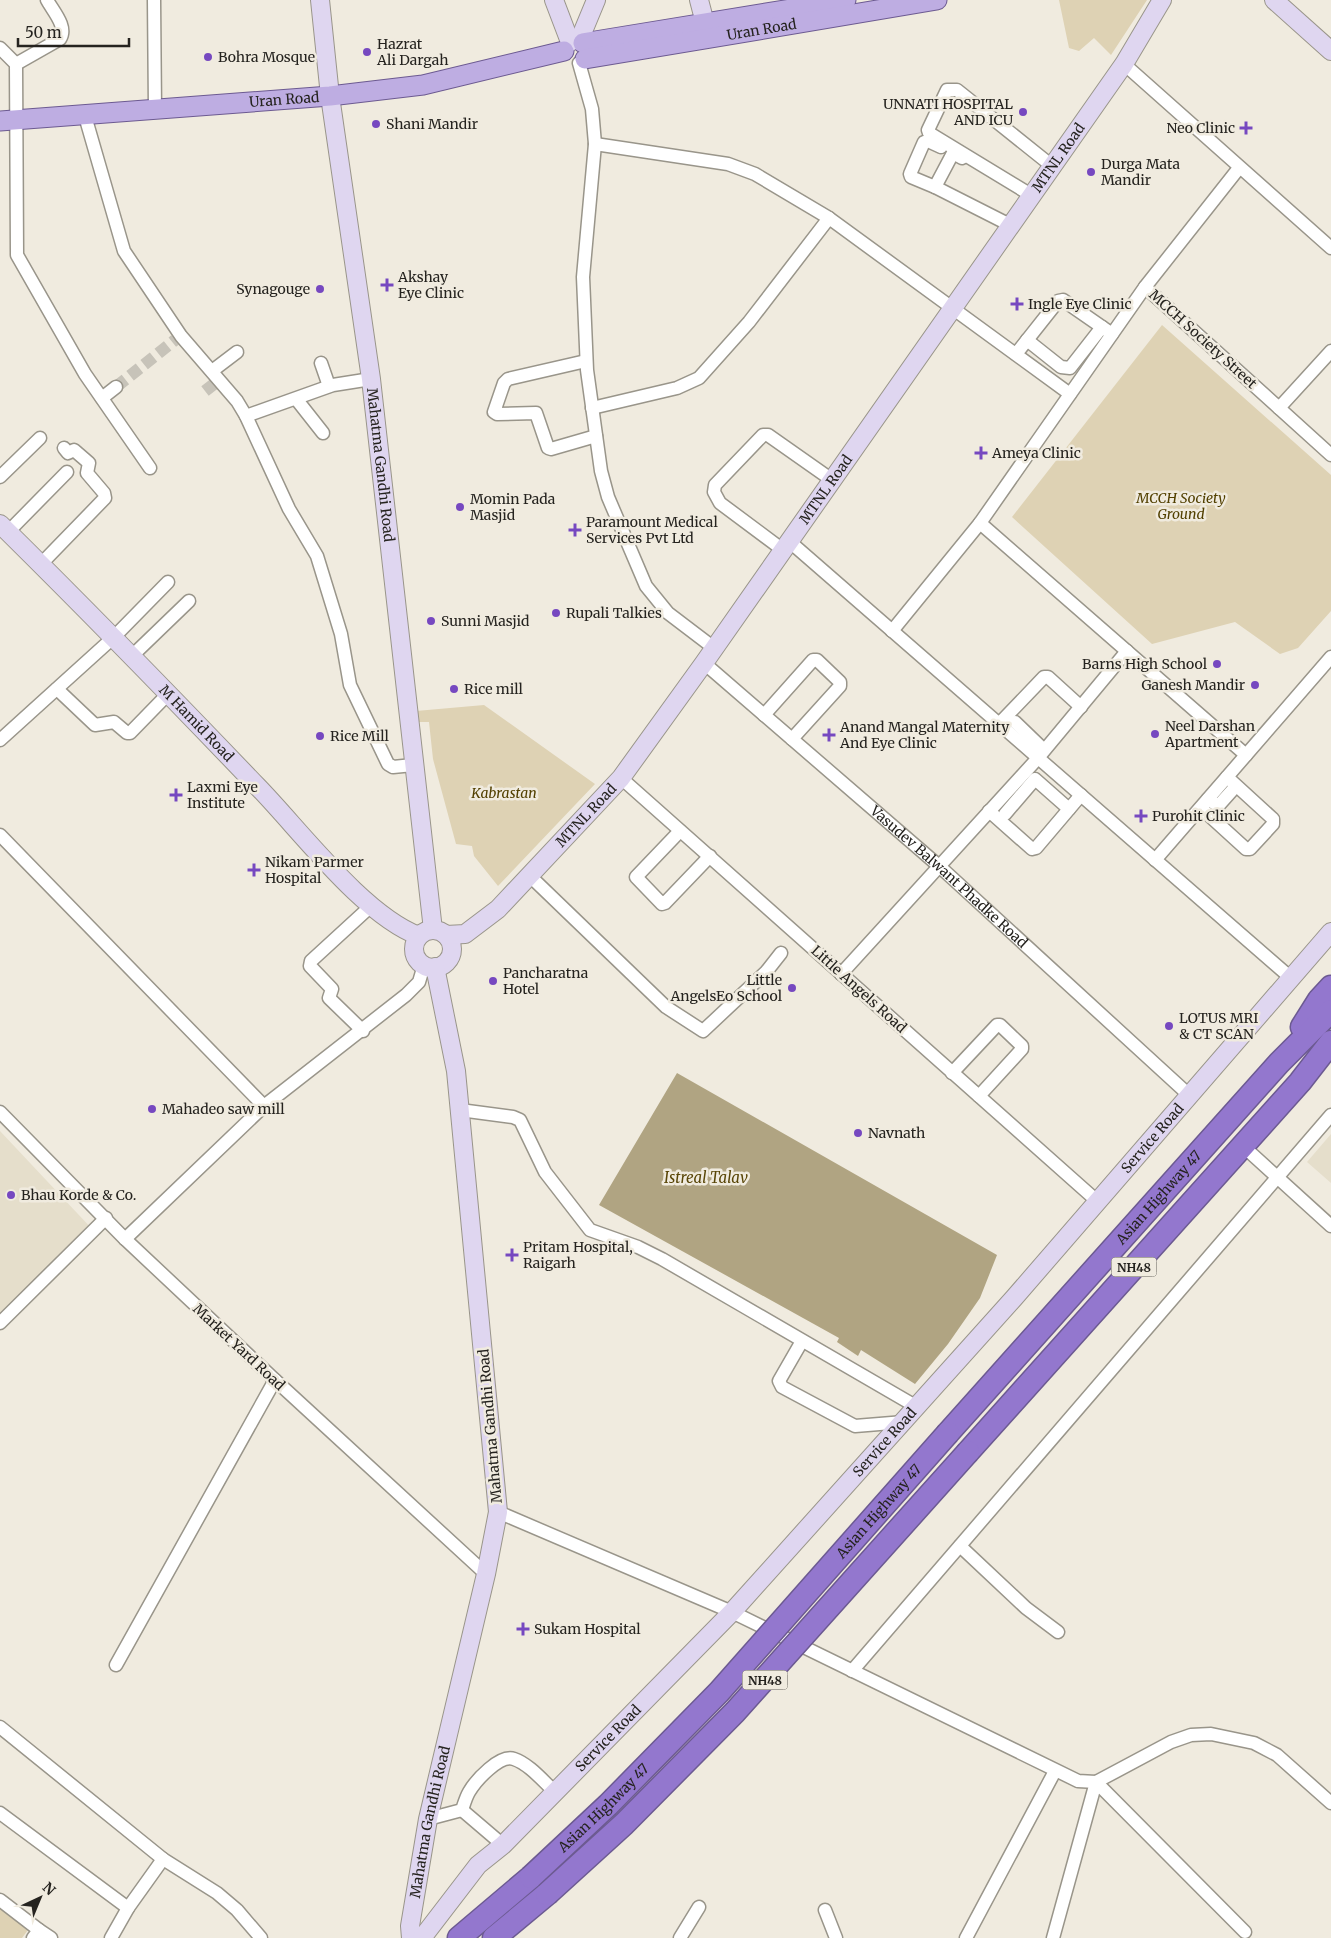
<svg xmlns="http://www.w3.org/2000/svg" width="1331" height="1938" font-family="Merriweather,serif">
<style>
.built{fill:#e5decb}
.green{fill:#ded2b4}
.water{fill:#b0a482}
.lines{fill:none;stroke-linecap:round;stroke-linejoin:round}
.street-tunnel{stroke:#c7c3b9;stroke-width:12;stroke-dasharray:12 6;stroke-linecap:butt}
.street-casing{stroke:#99958a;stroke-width:15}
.secondary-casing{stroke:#99958a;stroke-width:20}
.primary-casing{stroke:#6c5a91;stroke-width:21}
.highway-casing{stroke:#6c5a91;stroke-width:25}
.street{stroke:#fff;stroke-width:12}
.secondary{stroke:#dfd6f0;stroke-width:18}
.primary{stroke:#beade2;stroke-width:19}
.highway{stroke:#9377ce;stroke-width:22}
.highway-bridge-casing{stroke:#6c5a91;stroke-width:25;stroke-linecap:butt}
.highway-bridge{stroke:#9377ce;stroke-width:22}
.poi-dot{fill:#7648c0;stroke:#f0ebdf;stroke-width:2}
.labels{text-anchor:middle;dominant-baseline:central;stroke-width:5;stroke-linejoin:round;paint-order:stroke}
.shield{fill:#f0ebdf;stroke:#625f59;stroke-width:1}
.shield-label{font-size:12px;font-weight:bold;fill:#25231f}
.street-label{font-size:14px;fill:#25231f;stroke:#f0ebdf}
.poi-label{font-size:14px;fill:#25231f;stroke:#f0ebdf;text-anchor:start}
.park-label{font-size:14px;font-style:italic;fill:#524000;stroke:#f0ebdf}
.water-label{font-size:15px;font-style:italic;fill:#594607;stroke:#f0ebdf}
</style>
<rect width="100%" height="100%" fill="#f0ebdf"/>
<path class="built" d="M0,1131L93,1230L0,1313Z
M1331,1134V1183L1307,1162Z"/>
<path class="green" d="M1059,0H1147L1111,55L1094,38L1079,51L1069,48Z
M1162,325L1331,475V611L1298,648L1280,654L1235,622L1152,644L1012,517Z
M484,705L595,784L498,886L474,856L472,846L456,844L433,759L429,722H415L416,711Z
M0,1909L28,1930L22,1938H0Z"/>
<path class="water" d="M677,1073L997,1255L980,1298L948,1344L915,1384L861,1350L858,1356L837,1342L839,1338L599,1205Z"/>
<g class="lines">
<path class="street-tunnel" d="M116,387L175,340
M205,391L214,384"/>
<defs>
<g id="street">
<path d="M154,0L155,110"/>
<path d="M0,48L16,64L17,255L85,374L150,468"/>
<path d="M579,63L592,109L595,144L583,277L587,370L601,471L608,497L646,586L668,613L714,648"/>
<path d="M16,64L60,39C68,27 53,11 47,0"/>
<path d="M1124,64L1331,248"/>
<path d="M85,116L124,251L181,336L237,401L246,416L289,509L317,556L341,634L350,685L388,764L393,767L413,765"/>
<path d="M595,144L728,164L755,174L829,218L1070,394"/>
<path d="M962,158L953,153L935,187L1010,225"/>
<path d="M935,187L911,177L910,174L924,142L928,141L941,147"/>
<path d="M1031,195L929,133L928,130L947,90H957L1052,166"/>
<path d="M1145,287L1331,455"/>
<path d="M1027,340L1061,367L1070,368L1102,327"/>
<path d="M1016,354L1058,301L1063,300L1112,334"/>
<path d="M586,361L508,379L504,383L494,412L497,414L536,413L548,448L551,449L596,436"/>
<path d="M321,363L329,386"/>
<path d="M212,371L237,352"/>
<path d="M102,398L116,387"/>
<path d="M297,400L323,433"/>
<path d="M592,408L677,388L699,378L749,322L829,218"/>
<path d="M1279,408L1331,351"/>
<path d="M246,416L333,385L371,379"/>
<path d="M0,477L40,438"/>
<path d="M980,523L1246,755"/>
<path d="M8,532L67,472"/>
<path d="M789,541L1291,978"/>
<path d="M783,550L720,503L714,492L715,485L763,435H768L832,480"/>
<path d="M41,564L105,498L104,493L87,473L89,463L74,450L68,453L64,448"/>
<path d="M892,631L980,523L1145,287L1239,168"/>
<path d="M133,655L189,601"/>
<path id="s1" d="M704,663L939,866L1189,1095"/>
<path d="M57,689L95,725L114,722L127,733H130L169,693"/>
<path d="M764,715L813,660H817L840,682V686L792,739"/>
<path d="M1015,722L1044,750"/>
<path d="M999,724L1044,677H1048L1081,707"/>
<path d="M0,740L115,636L168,582"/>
<path d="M621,778L1097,1201"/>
<path d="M1208,799L1217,805H1219L1236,786"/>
<path d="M1201,808L1246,849H1250L1273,824V819L1227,777"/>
<path d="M989,811L1032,849L1036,848L1081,795"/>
<path d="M1005,814L1035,779L1069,809"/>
<path d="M680,831L636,877L662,904L665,903L710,856"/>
<path d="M0,835L264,1106"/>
<path d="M1155,860L1331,657"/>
<path d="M530,876L666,1007L703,1031L766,972L781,953"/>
<path d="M841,974L1038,758L1127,651"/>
<path d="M363,1031L329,998L332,989L310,966L311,961L371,906"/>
<path d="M952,1073L997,1025H1000L1022,1046V1049L979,1096"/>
<path d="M460,1110L513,1117L520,1120L545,1172L590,1230L638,1247L662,1259L917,1407"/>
<path d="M0,1112L125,1239L275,1380L486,1574"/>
<path d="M1243,1146L1331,1226"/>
<path d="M125,1239L264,1106L406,995L419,982L424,965"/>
<path d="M0,1323L106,1218"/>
<path d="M802,1341L779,1381L782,1387L855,1426L904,1422"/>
<path d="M498,1512L732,1612L1078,1781L1096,1782L1171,1742L1191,1735L1211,1734L1254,1743L1277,1755L1331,1803"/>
<path d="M960,1546L1026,1608L1058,1632"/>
<path d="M116,1665L275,1380"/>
<path d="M852,1671L1331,1115"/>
<path d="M0,1727L163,1859L217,1893L237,1910L261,1938"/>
<path d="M462,1810L503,1845"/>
<path d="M0,1813L128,1908L163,1859"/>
<path d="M428,1819L462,1810C464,1804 466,1797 469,1792C476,1780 500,1754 514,1759C529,1764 543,1781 554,1791"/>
<path d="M0,1900L39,1930L33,1938"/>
<path d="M825,1910L836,1938"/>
<path d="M39,1930L51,1938"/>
<path d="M111,1938L128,1908"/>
<path d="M680,1938L699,1907"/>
<path d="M966,1938L1055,1771"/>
<path d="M1053,1938L1096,1782L1245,1932"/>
</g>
<g id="secondary">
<path id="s2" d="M320,0L330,96L371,379L433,930"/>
<path d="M554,0L570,42"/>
<path d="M699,0L705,23"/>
<path d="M1274,0L1331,51"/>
<path d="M579,41L596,0"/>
<path id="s3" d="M0,524C87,610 172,697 257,786C300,830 363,915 419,936"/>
<circle cx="433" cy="949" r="19"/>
<path id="s4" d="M446,935L465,934L498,909L621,778L704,663L1124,64L1162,0"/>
<path id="s5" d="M411,1938L410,1926L428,1819L486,1574L498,1512L456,1071L435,967"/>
<path id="s6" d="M422,1938L478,1865L503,1845L732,1612L1014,1298L1331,932"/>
</g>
<g id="primary">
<path d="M583,43L846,0"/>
<path id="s7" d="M585,59L937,0"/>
<path id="s8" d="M0,121L330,96L423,85L564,51"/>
</g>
<g id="highway">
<path d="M1302,1027L1319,1000L1331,987"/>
<path id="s9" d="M948,1433L1279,1063L1331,1011"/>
<path d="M968,1452L1300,1082L1331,1042"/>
<path d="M459,1938L531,1877"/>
<path d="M494,1938L547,1894"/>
</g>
</defs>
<use href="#street" class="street-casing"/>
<use href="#secondary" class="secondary-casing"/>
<use href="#primary" class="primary-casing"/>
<use href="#highway" class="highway-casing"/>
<use href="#street" class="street"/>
<use href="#secondary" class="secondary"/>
<use href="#primary" class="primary"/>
<use href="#highway" class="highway"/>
<defs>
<g id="highway-bridge">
<path id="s10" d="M531,1877L608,1805L719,1692L948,1433"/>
<path d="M547,1894L624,1824L735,1712L968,1452"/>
</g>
</defs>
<use href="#highway-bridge" class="highway-bridge-casing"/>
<use href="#highway-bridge" class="highway-bridge"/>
</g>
<g class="poi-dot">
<circle cx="367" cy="52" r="5"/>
<circle cx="208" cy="57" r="5"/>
<circle cx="1023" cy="112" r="5"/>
<circle cx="376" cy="124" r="5"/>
<path d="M1243.5 120.5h5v5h5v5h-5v5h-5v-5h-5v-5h5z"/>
<circle cx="1091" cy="172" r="5"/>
<path d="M384.5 277.5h5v5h5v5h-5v5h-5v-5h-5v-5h5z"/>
<circle cx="320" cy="289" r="5"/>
<path d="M1014.5 296.5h5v5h5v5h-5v5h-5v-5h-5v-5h5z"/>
<path d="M978.5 445.5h5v5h5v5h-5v5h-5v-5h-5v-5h5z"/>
<circle cx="460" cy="507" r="5"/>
<path d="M572.5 522.5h5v5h5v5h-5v5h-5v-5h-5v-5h5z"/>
<circle cx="556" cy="613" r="5"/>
<circle cx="431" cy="621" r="5"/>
<circle cx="1217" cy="664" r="5"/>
<circle cx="1255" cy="685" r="5"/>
<circle cx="454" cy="689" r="5"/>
<circle cx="1155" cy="734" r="5"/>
<path d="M826.5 727.5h5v5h5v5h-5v5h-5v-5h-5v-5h5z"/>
<circle cx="320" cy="736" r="5"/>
<path d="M173.5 787.5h5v5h5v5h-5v5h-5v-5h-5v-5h5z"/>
<path d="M1138.5 808.5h5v5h5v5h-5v5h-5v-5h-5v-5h5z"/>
<path d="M251.5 862.5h5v5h5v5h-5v5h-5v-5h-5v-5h5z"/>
<circle cx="493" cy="981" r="5"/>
<circle cx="792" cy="988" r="5"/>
<circle cx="1169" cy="1026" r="5"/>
<circle cx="152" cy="1109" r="5"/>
<circle cx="858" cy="1133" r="5"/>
<circle cx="11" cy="1195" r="5"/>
<path d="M509.5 1247.5h5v5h5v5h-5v5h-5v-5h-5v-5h5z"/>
<path d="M520.5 1621.5h5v5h5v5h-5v5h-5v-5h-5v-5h5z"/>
</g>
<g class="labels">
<g class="shield">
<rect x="1111.5" y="1257.5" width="45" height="19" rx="4"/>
<rect x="742.5" y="1670.5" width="45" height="19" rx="4"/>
</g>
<g class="shield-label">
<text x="1134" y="1267">NH48</text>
<text x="765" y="1680">NH48</text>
</g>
<g class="street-label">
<text stroke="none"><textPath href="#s7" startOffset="179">Uran Road</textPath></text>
<text stroke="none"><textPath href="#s8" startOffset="285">Uran Road</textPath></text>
<text stroke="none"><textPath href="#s4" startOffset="999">MTNL Road</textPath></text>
<text transform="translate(1203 339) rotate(42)">MCCH Society Street</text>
<text stroke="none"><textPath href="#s2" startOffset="469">Mahatma Gandhi Road</textPath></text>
<text stroke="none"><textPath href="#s4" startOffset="594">MTNL Road</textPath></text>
<text stroke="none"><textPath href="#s3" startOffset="280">M Hamid Road</textPath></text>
<text stroke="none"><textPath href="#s4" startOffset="189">MTNL Road</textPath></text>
<text stroke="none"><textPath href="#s1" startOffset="325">Vasudev Balwant Phadke Road</textPath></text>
<text transform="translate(859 989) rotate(42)">Little Angels Road</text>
<text stroke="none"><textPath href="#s6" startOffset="1084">Service Road</textPath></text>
<text stroke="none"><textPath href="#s9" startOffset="316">Asian Highway 47</textPath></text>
<text transform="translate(239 1347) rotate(43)">Market Yard Road</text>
<text transform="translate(490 1426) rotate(-95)">Mahatma Gandhi Road</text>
<text stroke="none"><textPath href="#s6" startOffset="679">Service Road</textPath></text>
<text stroke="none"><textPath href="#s10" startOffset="505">Asian Highway 47</textPath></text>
<text stroke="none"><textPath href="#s6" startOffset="274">Service Road</textPath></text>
<text stroke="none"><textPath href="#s10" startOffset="100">Asian Highway 47</textPath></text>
<text stroke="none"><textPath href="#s5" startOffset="118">Mahatma Gandhi Road</textPath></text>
</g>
<g class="poi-label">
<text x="377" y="44">Hazrat<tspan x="377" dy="16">Ali Dargah</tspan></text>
<text x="218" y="57">Bohra Mosque</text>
<text x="1013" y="104" text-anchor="end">UNNATI HOSPITAL<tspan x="1013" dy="16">AND ICU</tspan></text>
<text x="386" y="124">Shani Mandir</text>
<text x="1235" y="128" text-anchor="end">Neo Clinic</text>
<text x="1101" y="164">Durga Mata<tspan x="1101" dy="16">Mandir</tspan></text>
<text x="398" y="277">Akshay<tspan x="398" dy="16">Eye Clinic</tspan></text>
<text x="310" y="289" text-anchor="end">Synagouge</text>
<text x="1028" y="304">Ingle Eye Clinic</text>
<text x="992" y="453">Ameya Clinic</text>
<text x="470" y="499">Momin Pada<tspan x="470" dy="16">Masjid</tspan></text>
<text x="586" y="522">Paramount Medical<tspan x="586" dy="16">Services Pvt Ltd</tspan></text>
<text x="566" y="613">Rupali Talkies</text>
<text x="441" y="621">Sunni Masjid</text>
<text x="1207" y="664" text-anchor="end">Barns High School</text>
<text x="1245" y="685" text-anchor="end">Ganesh Mandir</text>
<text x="464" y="689">Rice mill</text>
<text x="1165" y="726">Neel Darshan<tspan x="1165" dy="16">Apartment</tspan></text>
<text x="840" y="727">Anand Mangal Maternity<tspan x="840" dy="16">And Eye Clinic</tspan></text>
<text x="330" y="736">Rice Mill</text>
<text x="187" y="787">Laxmi Eye<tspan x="187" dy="16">Institute</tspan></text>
<text x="1152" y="816">Purohit Clinic</text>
<text x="265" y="862">Nikam Parmer<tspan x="265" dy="16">Hospital</tspan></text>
<text x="503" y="973">Pancharatna<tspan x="503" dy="16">Hotel</tspan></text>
<text x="782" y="980" text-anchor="end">Little<tspan x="782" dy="16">AngelsEo School</tspan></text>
<text x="1179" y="1018">LOTUS MRI<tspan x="1179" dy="16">&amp; CT SCAN</tspan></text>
<text x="162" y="1109">Mahadeo saw mill</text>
<text x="868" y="1133">Navnath</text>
<text x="21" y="1195">Bhau Korde &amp; Co.</text>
<text x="523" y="1247">Pritam Hospital,<tspan x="523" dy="16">Raigarh</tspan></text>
<text x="534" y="1629">Sukam Hospital</text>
</g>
<g class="park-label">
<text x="1181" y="498">MCCH Society<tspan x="1181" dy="16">Ground</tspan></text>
<text x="504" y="793">Kabrastan</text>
</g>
<g class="water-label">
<text x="706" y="1177">Istreal Talav</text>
</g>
</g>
<g transform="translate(40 1898) rotate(44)" stroke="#f0ebdf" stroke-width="4" paint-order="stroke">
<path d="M0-4L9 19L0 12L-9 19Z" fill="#25231f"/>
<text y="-8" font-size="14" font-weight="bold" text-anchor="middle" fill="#25231f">N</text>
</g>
<path d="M18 38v8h111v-8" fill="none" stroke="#25231f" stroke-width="2.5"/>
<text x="25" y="38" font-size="15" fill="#25231f" stroke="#f0ebdf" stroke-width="4" paint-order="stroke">50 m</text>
</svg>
